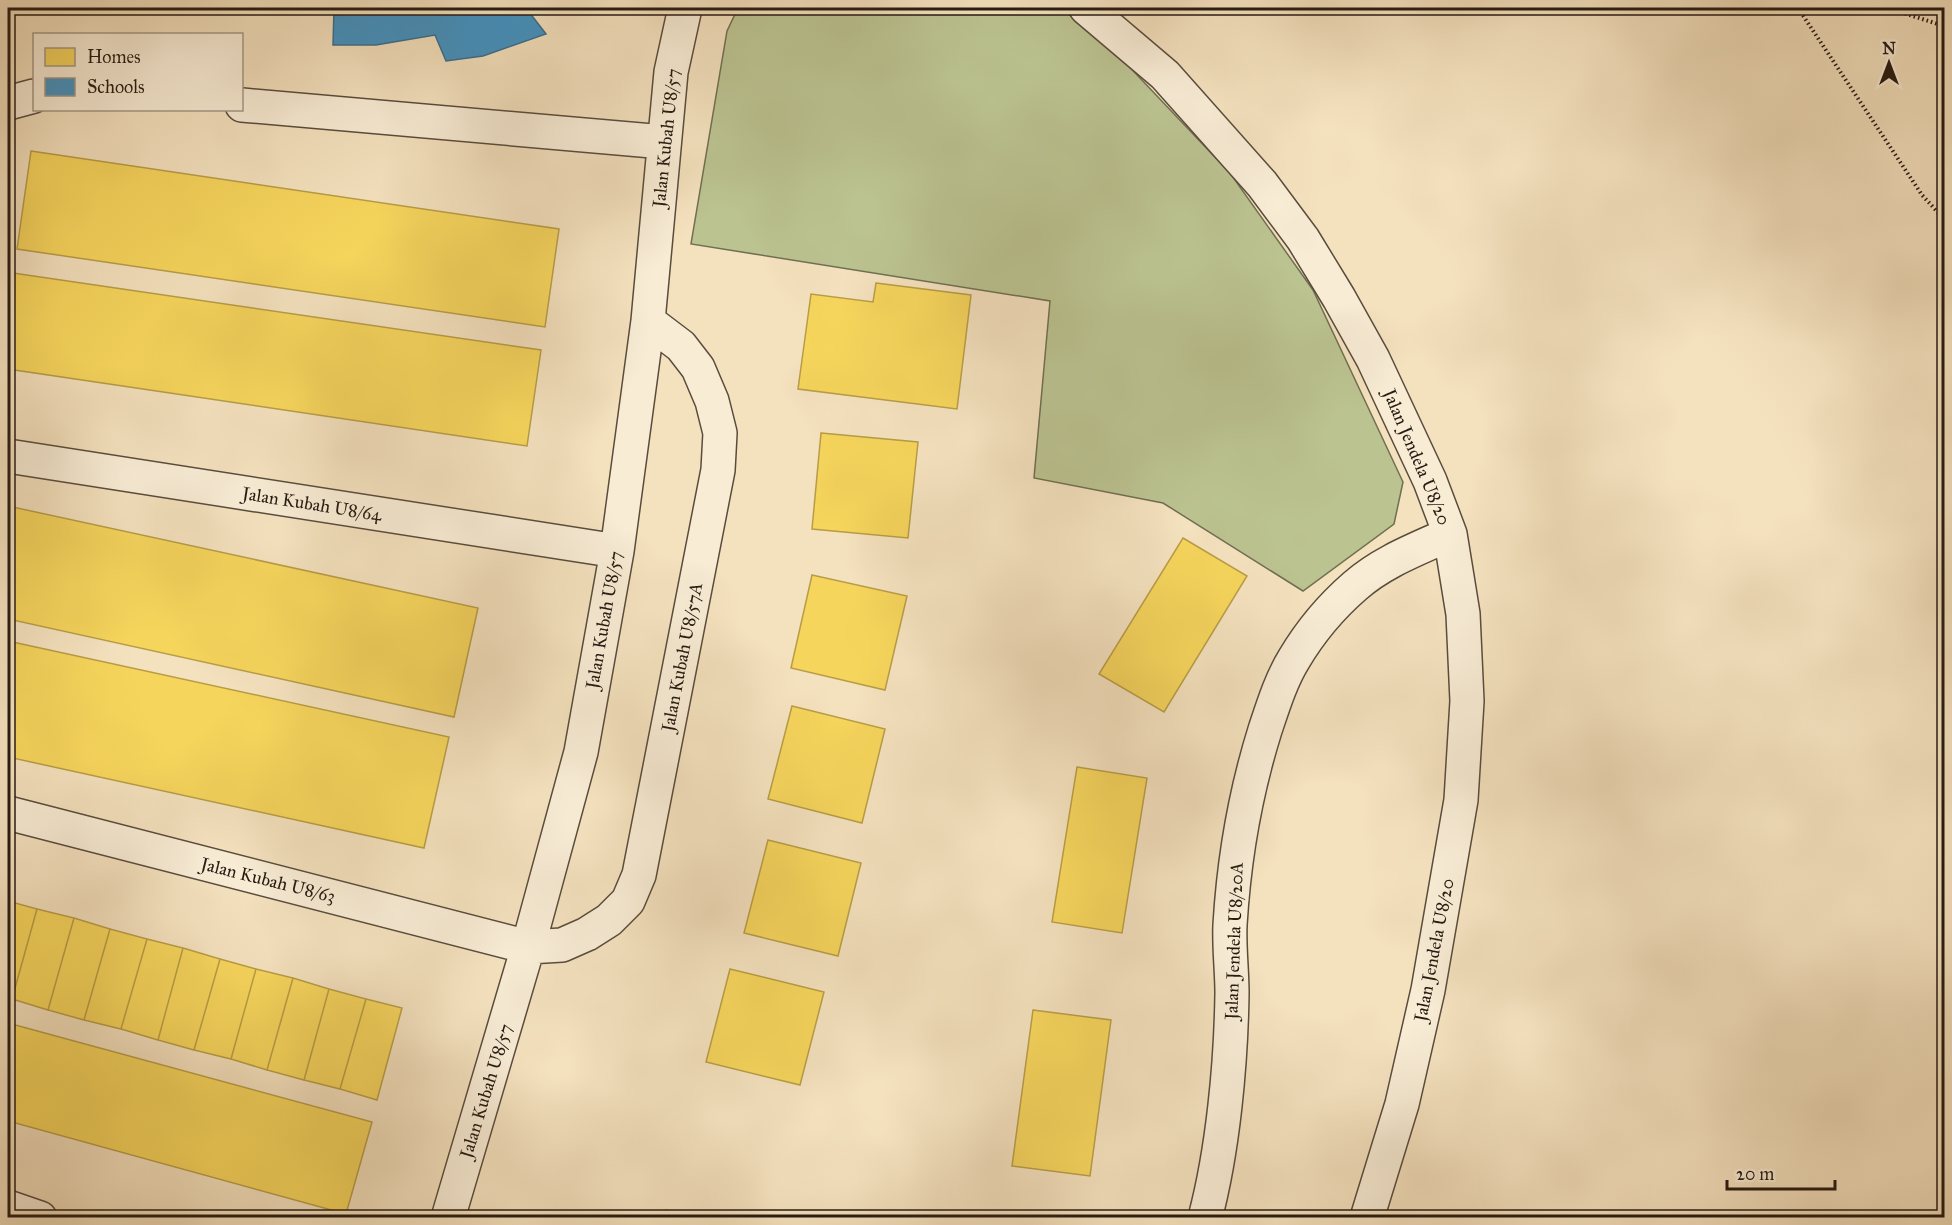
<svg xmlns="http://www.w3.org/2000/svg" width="1952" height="1225" font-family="'IM FELL Great Primer',serif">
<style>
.green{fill:#bbc391;stroke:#706f52;stroke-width:1.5}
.homes{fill:#f6d55c;stroke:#b89d46;stroke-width:1.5}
.schools{fill:#4393c3;stroke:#3a6f8e;stroke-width:1.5}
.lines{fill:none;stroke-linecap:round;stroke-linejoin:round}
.minor-casing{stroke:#5a4c3d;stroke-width:36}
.path{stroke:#261b12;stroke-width:4;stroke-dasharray:1.5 3;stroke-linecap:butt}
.minor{stroke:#f8ecd5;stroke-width:33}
.labels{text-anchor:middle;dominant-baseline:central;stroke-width:6;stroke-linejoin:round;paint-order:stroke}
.street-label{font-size:18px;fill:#261b12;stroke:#f8ecd5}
</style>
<rect width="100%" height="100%" fill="#f4e1be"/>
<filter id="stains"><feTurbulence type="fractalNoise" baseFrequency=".00333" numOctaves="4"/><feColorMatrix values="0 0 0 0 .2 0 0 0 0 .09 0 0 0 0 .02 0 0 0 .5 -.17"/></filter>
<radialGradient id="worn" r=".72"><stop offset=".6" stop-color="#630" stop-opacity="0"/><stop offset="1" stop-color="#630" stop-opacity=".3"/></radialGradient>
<path class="green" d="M738,8H1061L1121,58L1230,173L1313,290L1403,482L1394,524L1303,591L1163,503L1034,478L1050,301L691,244L727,31Z"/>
<path class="homes" d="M31,151L559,229L545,327L17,249Z
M13,273L541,350L527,446L8,369V313Z
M876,283L971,295L957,409L798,389L811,294L873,302Z
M821,433L918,442L908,538L812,529Z
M8,506L478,608L454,717L8,619Z
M1183,538L1247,576L1164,712L1099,674Z
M812,575L907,596L885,690L791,668Z
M8,641L449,737L424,848L8,757Z
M792,706L885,729L862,823L768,799Z
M1077,767L1147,778L1122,933L1052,922Z
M768,840L861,863L838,956L744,933Z
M8,901L37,909L12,999L8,998Z
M37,909L74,918L48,1010L12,999Z
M74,918L110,929L84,1020L48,1010Z
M110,929L147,939L121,1029L84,1020Z
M147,939L183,948L158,1040L121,1029Z
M183,948L220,959L194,1050L158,1040Z
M220,959L256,969L231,1059L194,1050Z
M256,969L293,978L267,1070L231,1059Z
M730,969L824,992L800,1085L706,1062Z
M293,978L329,989L304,1080L267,1070Z
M329,989L366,999L340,1089L304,1080Z
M366,999L402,1008L377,1100L340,1089Z
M1033,1010L1111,1020L1090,1176L1012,1166Z
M8,1023L372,1122L346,1214L8,1121Z
M666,1210L694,1218H664Z"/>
<path class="schools" d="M334,8H526L546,34L483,56L446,61L435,35L376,45H333Z"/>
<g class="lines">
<defs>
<path id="minor" d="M1086,8L1165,75L1262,184L1303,239L1339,298L1373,359L1430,481L1450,534L1463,614L1467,701L1461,800L1428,990L1402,1104L1367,1218
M8,103L34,96
M242,105L664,142
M8,456L617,551
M8,813L528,947L562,945L587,934L609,920L628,901L639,875L718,470L720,433L712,401L698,368L681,346L648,321
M8,1207L40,1218
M448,1218L528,947L581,752L617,551L648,321L671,72L685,8
M1205,1218C1223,1150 1231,1064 1232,993C1232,971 1229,948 1230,925C1234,858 1245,794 1265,730C1273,706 1281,680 1294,659C1310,632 1332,606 1355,586C1382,562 1417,549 1450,534"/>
</defs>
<use href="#minor" class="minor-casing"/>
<path class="path" d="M1798,8L1922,195L1944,219
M1888,8L1944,26"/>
<use href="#minor" class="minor"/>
</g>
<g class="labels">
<g class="street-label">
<text transform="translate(666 138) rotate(-84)">Jalan Kubah U8/57</text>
<text transform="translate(1417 457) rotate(67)">Jalan Jendela U8/20</text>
<text transform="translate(312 504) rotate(9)">Jalan Kubah U8/64</text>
<text transform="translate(604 620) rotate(-80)">Jalan Kubah U8/57</text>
<text transform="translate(682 657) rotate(-79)">Jalan Kubah U8/57A</text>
<text transform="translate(268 880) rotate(14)">Jalan Kubah U8/63</text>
<text transform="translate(1234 941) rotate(-88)">Jalan Jendela U8/20A</text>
<text transform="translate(1434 950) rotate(-79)">Jalan Jendela U8/20</text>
<text transform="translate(486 1091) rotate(-73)">Jalan Kubah U8/57</text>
</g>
</g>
<rect width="1952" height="1225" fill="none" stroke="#f4e1be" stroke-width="30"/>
<rect x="9" y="9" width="1934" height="1207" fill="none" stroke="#261b12" stroke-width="3"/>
<rect x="15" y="15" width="1922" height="1195" fill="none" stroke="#261b12" stroke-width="1.5"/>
<rect x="33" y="33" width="210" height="78" fill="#f8ecd5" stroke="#a49887" stroke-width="1.5"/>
<rect x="45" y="48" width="30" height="18" fill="#f6d55c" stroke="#a49887" stroke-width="1.5"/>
<text x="87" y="63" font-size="18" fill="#261b12">Homes</text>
<rect x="45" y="78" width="30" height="18" fill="#4393c3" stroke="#a49887" stroke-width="1.5"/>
<text x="87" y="93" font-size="18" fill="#261b12">Schools</text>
<g transform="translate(1889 63)" stroke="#f8ecd5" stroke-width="4.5" paint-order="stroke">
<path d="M0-4.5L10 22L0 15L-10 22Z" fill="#261b12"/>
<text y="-9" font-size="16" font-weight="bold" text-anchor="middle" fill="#261b12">N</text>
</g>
<path d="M1727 1180v9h108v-9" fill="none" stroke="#261b12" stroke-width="3"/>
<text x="1736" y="1180" font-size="18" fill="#261b12" stroke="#f8ecd5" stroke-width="4.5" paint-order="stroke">20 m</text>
<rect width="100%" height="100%" filter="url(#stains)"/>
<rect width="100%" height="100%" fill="url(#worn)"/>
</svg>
